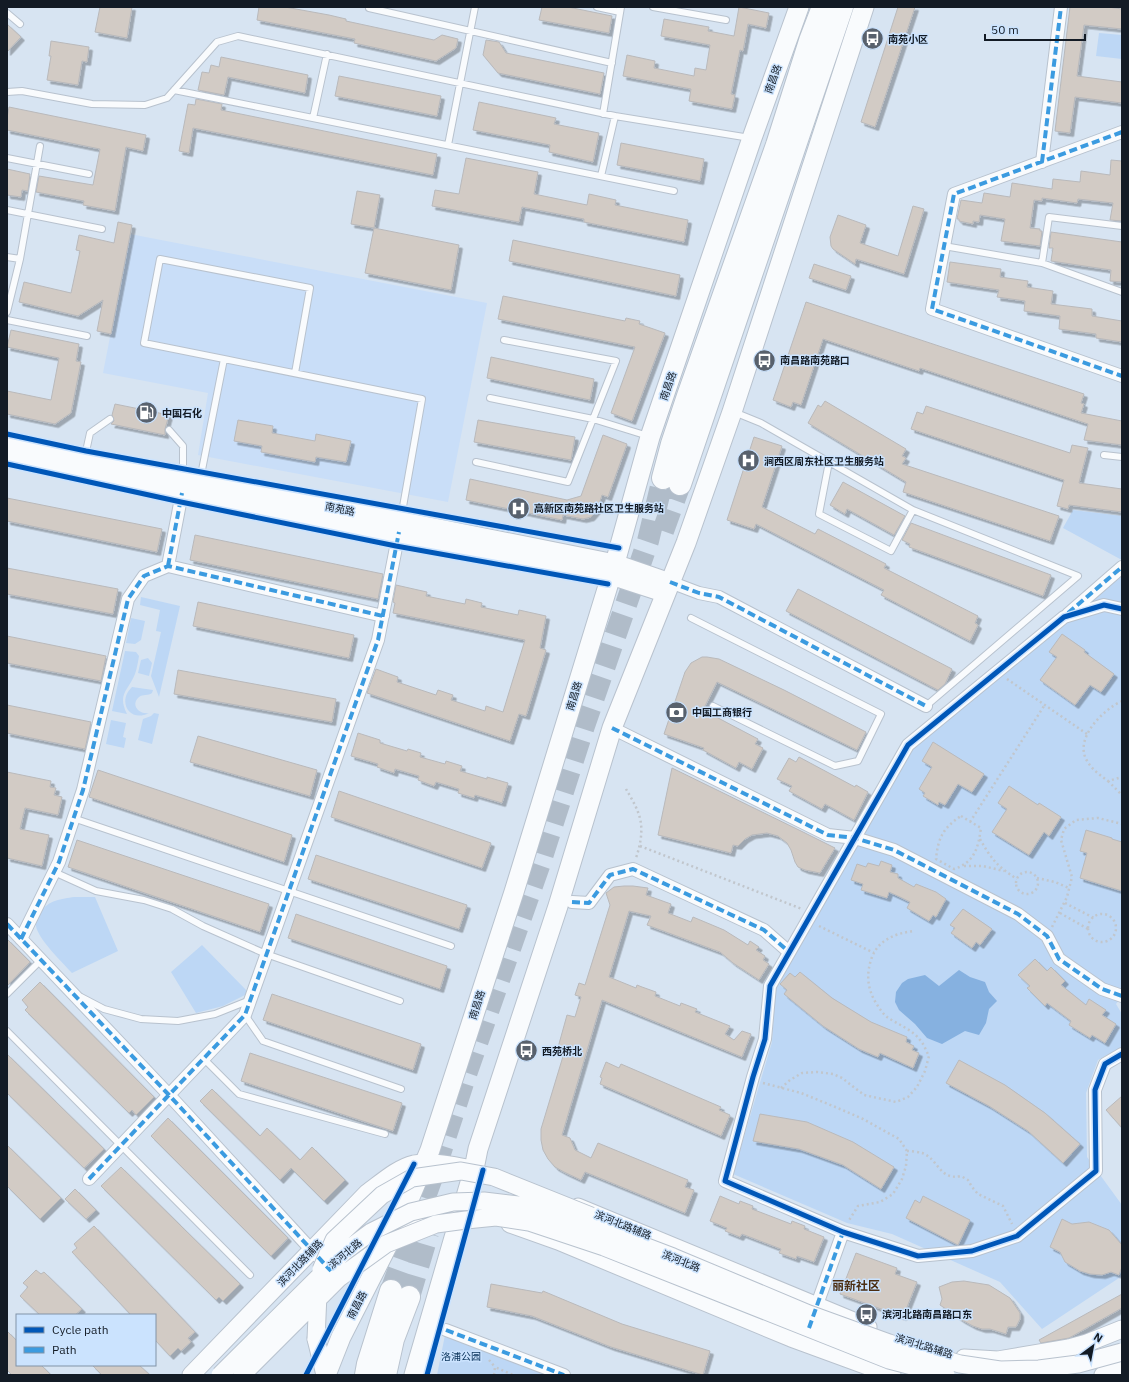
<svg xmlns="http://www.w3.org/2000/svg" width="1129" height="1382" font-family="'IBM Plex Sans','Noto Sans SC',sans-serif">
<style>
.built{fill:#c9def8}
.green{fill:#bdd7f5}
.water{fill:#86b1e0}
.building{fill:#d2cbc5;stroke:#b9b9bb;filter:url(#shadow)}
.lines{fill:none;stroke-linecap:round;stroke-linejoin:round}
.highway-tunnel{stroke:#b0bcc9;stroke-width:22;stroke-dasharray:22 11;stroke-linecap:butt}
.lane-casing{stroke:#b8c2ce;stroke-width:8}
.street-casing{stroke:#b8c2ce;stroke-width:14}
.secondary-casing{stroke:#b8c2ce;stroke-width:19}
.primary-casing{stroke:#b8c2ce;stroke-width:21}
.highway-casing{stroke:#b8c2ce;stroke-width:24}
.path{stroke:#c1c6cc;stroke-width:2.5;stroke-dasharray:2 3;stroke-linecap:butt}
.lane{stroke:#f9fbfd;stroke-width:6}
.street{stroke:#f9fbfd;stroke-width:12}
.secondary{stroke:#f9fbfd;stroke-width:17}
.primary{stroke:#f9fbfd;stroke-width:19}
.highway{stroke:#f9fbfd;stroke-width:22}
.secondary-bridge-casing{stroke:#b8c2ce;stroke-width:19;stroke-linecap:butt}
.secondary-bridge{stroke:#f9fbfd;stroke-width:17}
.quiet{stroke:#3b9be0;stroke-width:4;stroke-dasharray:8 4;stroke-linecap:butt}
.cycleway-casing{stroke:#cbe3fe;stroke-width:8}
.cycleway{stroke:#0057b8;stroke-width:5}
.labels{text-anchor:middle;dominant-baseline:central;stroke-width:3;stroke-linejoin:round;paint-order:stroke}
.poi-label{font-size:10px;font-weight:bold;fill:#131b25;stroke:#cbe3fe;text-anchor:start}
.street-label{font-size:10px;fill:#131b25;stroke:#cbe3fe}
.park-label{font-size:10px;fill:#062f57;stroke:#cbe3fe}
.quarter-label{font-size:12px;font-weight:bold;fill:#4b2d11;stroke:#cbe3fe}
</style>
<defs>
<filter id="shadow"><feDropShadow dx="3.5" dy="3.5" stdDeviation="0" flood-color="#0004"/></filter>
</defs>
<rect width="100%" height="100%" fill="#d7e4f2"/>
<path class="built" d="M130,234L487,303L448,502L198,455L208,393L103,373Z"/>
<path class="green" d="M1099,33L1122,35V59L1096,56Z
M1073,510L1122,516V559H1120L1063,528Z
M1122,576V996L1116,1004L1122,1014V1047L1098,1060L1086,1093L1087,1157L1122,1205V1276L1042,1329L1000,1282L892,1234L847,1223L733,1174L772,1042L776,984L912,749Z
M141,597L180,606L159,697L151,676L161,632L156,631L160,610L140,605Z
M131,618L145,621L141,640L135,644L126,643Z
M125,651L136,652L139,656C138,662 137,668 135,674C128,691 117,694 127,714L112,711Z
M148,658L152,663L149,676L138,673L141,660Z
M132,687L153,690L152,693C148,696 143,694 139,697C130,705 139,715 149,713C129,723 117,701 132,687Z
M154,713L159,714L152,744L138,740L143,719L151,716Z
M111,720L126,723L123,737L126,738L124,748L106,744Z
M74,897H95L118,951L72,973C63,963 38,939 36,926C35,921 38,916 41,912C48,900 62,899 74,897Z
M202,945L249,993L223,1006L196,1013L171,972Z
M446,1330L564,1375H437Z"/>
<path class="water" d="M959,970L970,977L985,982L989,992L997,1001L989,1009L986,1023L979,1035L965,1031L942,1044L927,1038L915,1024L899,1010L895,1002L896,992L902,983L908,979L925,975L939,986Z"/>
<path class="building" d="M100,7H132L127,38L95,32Z
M259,7H285L329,15L346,19V21L434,40L442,35L458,39L456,48L436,61L354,43L355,39L257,20Z
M542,7H568L612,16L609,33L539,20Z
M739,7L769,13L766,28L748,24L743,51L740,50L731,94L735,95L732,109L689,101L691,89L623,76L627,55L655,61L654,68L694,76L695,68L706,70L710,45L661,36L664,19L709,27L708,31L734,36Z
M898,7H915L875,127L861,122Z
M1070,7H1108L1122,9V29L1084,25L1077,76L1122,82V103L1075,97L1070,133L1055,131Z
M7,24L21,37L7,52Z
M486,40L499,42L506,53L604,73L600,94L498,73L483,55Z
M51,41L89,47L87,62L82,61L78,85L47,80L51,56H49Z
M221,57L308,75L305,93L228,77L224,95L198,90L202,72L209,73L211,65L219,67Z
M339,76L441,96L437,116L335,96Z
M196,99L222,104L221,110L437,154L433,175L193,128L189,153L179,151L188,104L195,105Z
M479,102L556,118L554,124L599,133L593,162L549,152L550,145L473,130Z
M9,107L146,135L143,151L126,147L115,211L83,205L84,201L36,192L39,176L93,185L100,149L7,130V118Z
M621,143L704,159L700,181L617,165Z
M466,158L538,172L534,194L587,205L589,194L616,200L615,205L688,220L684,242L584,222V219L522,207L519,222L432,206L435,190L459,194Z
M1111,160L1122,161V221L1110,220L1113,203L1078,199L1077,203L1042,198V201L1034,200L1030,228L1040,229V231H1042L1040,246L1001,241L1005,219L980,215L979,222L973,221V224L959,221V219H957L961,200L982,203L984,193L1010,197L1012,183L1052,189L1053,179L1080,182L1081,171L1110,175Z
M7,169L30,174L28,191L22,190L21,197L7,195Z
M357,191L380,195L374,228L351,224Z
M913,206L924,209L904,274L856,259L855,264L833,249L831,246L830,237L838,215L866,225L860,243L898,256Z
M118,222L132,225L111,334L97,331L103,300L78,316L19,302L24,282L71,293L80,251L76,250L79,235L114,243Z
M374,228L459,245L451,290L365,273Z
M1051,232L1122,242V282L1110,281L1111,270L1051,261L1053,248H1049Z
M513,240L680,275L676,296L509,261Z
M950,262L1001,269L1000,277L1028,281L1027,287L1053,291L1051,304L1092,309V316L1122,321V342L1096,338V334L1059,329L1060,316L1024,311L1025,301L997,297L999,290L947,282Z
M814,264L851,276L846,290L809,278Z
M503,296L625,321L626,318L640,321L639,324L665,333L632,421L611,413L635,347L498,319Z
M806,302L1084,394L1081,403L1084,404L1081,413L1122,421V445L1084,440L1088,424L920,368L919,371L823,339L801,405L793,402L791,407L773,400Z
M11,330L79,344L76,361L81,362L71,413L55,424L7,414V391L51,400L59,358L7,347Z
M491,357L594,379L590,400L487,378Z
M825,401L906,449L902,456L906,458L902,464L1059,516L1050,541L903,492L906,482L808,423L818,405L821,407Z
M115,404L169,415L165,429V435L111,424L114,421L112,415Z
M926,406L1070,453L1072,445L1088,448L1079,483L1122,489V512L1069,505L1068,509L1057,506L1064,480L911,429L917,412L923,414Z
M238,420L273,426L272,433L315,441L316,434L351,441L346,462L316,457L315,462L261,452L262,446L234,441Z
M478,420L575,437L571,460L474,442Z
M603,435L627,444L608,497L602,495L597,510L591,517L583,519L563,515L562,520L466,500L470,479L567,500L581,496Z
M754,437L782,446L762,507L815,534L818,529L886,564L884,568L978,616L975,623L978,625L970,641L881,595L884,590L756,524L754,529L727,520Z
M843,482L905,516L894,535L847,509L845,514L830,505Z
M7,498L162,529L157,552L7,521Z
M911,523L1051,575L1043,596L909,547L910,544L902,540Z
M195,535L383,574L378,599L190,560Z
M7,568L118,589L113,614L7,594Z
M396,585L427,592L426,596L465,604L466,599L482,603L481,607L518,615L519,610L546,616L540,648L546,650L526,716L519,714L510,741L367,693L376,669L398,677L397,682L436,695L438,690L453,695L451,700L485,711L486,706L503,712L525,640L393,613L395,603L393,602Z
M798,589L952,669L945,684L938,690L786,611Z
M198,602L354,635L349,658L193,626Z
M1062,634L1085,650L1084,652L1114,674L1101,692L1090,685L1075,705L1040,680L1057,657L1049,652Z
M7,636L106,656L101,681L7,663Z
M702,657H707L719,659L784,690L866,732L857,750L717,682L703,710L758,739L755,744L763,748L752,769L739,762L736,768L703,750L704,748L664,734L685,672L691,663Z
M178,670L336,699L332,722L174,694Z
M7,705L91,722L85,749L7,733Z
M358,733L380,740V743L407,751L408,749L421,753L420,757L445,764L446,761L462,766L460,771L487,779V777L508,783L502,803L475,795L474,798L458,793L459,789L436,782L434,786L418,780L419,776L395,769L394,773L377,767L378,764L351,756Z
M198,736L317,770L310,796L190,762Z
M933,742L984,774L972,792L958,784L945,805L939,802L938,805L923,796L925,793L919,789L932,767L922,761Z
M799,757L855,787L856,785L868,792L854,820L825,804L822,809L789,791L792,786L777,779L789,758L796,762Z
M672,768L803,832L835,848L820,873L805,870L798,867L795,862L791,850L787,843L778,836L767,833L752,835L745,839L738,846L733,845L731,853L658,835Z
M98,770L292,835L284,862L89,797Z
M7,772L51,781L50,787L56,788L54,795L62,797L58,815L25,808L20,829L49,835L42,866L7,858Z
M1009,786L1038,805L1039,803L1061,817L1049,836L1044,832L1029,855L992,832L1007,809L998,803Z
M339,791L491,843L482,868L331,817Z
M1086,830L1112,838V839L1122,842V891L1080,878L1087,853L1080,851Z
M77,840L269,904L260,932L68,867Z
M316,855L467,905L459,929L308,879Z
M881,861L892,865L890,872L898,874V878L914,887L916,884L936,892L946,899L936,917L933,915L929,921L907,908L910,902L900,897L889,892L887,898L861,890L863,884L851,880L857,864L866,867L868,863L879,866Z
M624,886H633L648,888L646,895L671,904L668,913L691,922L693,917L724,930L748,945L750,941L759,947L756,950L765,956L763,960L769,964L759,980L733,963L720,952L647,925L651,916L629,911L609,977L636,988L637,985L642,987L656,992L655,996L680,1006L681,1003L697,1009L695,1012L730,1026L725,1034L734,1040L742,1031L751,1034L742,1057L602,1000L562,1135L570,1138L575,1150L591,1158L598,1143L688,1180L685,1187L694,1190L685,1213L585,1172L581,1180L564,1172L555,1167L548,1159L543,1150L541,1140V1129L564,1053L557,1051L567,1015L575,1017L581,997L575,995L579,983L585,985L610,905L606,893L614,887Z
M963,909L992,929L980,945L976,942L972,948L951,933L955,928L950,925Z
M296,914L447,966L440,989L288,938Z
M7,939L30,962L7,986Z
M1035,959L1047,971L1051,967L1065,981L1061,985L1086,1005L1089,999L1106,1010L1102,1015L1116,1024L1105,1043L1092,1035L1090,1038L1069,1025L1071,1021L1047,1003L1045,1006L1027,988L1030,986L1018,975Z
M800,972L832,998L871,1022L907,1037L906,1042L914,1046L912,1050L919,1053L913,1068L880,1053L878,1057L859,1049L823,1026L784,994L787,990L780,984L790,973L795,977Z
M40,982L154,1097L136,1115L132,1110L129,1113L25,1010L28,1007L22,1000Z
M272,994L421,1044L413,1070L263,1020Z
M250,1053L402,1103L393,1131L241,1081Z
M7,1054L104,1149L84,1168L7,1093Z
M959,1060L1005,1085L1045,1113L1080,1144L1063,1163L1028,1131L989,1106L946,1083Z
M606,1062L619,1068L621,1064L721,1107L719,1110L730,1115L721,1136L600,1084L602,1078L600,1077Z
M212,1089L260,1136L267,1128L300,1160L312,1147L345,1180L324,1201L291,1168L280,1180L200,1101Z
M1122,1096V1128L1106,1110Z
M760,1114L807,1122L853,1142L894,1167L881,1189L843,1165L799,1149L753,1141Z
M168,1118L288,1238L271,1256L151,1136Z
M7,1145L61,1198L40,1219L7,1186Z
M121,1167L240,1284L223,1301L219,1297L216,1300L101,1186Z
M75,1189L96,1210L86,1219L65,1199Z
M720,1196L739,1204L740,1201L753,1206L752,1209L791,1224L792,1221L805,1226L804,1229L824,1237L814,1262L797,1256L796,1259L779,1253L781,1249L742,1234L740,1237L725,1231L727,1228L710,1221Z
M923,1196L970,1220L958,1245L906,1218L915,1200L920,1203Z
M1062,1219L1072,1224L1089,1222L1109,1230L1122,1245V1267L1119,1275L1111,1272L1102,1275L1090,1274L1080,1271L1065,1262L1060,1252L1050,1247Z
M94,1226L195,1332L188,1338L191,1342L181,1351L178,1348L170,1356L155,1340V1315H131L72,1252L77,1248L74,1244Z
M856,1253L897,1268L895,1274L917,1282L903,1317L840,1294Z
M36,1270L41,1274L44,1272L82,1309L75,1315H40L20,1296L28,1287L23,1283Z
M964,1281L989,1285L1010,1298L1020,1313V1319L1016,1327H1008L1006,1334L990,1329H982L973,1326L962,1320L940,1305L942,1299L939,1287L952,1282Z
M491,1284L542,1293L543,1291L622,1324L710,1351L703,1375L611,1347L532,1316L487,1307Z
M1122,1294V1308L1069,1338L1041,1343L1039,1340Z
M7,1331L17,1341V1365H41L51,1375H12L7,1370Z
M92,1365H139L150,1375H102Z"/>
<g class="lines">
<path class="highway-tunnel" d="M663,531L680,484
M391,1291L435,1169L464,1080L540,863L584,726L648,541L663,478
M409,1297L428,1233"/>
<defs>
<path id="lane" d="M597,7L620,12
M653,7L726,20
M369,8L612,63
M7,13L20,24
M174,90L674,191
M7,92L22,91L92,104L145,105L167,98L217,42L238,36L615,116L750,138
M603,114L621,7
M313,118L327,54
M448,145L475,7
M7,158L89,174
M601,176L615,116
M7,210L102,229
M944,246L1042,263L1122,292
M7,257L20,259
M1042,263L1049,217L1122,226
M7,312L20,259L40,146
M7,320L87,336
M224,359L144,343L160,259L310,288L295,373
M490,398L593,419L648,436
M734,412L761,423L913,510L891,551L819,514L829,462
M169,430L183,446V476
M1104,455L1122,457
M85,456L90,433L110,419
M476,462L568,482L616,361L504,340
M200,480L224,359L422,399L401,518
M913,510L1078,576L926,706
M691,618L881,714L858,761L835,766L713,706
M73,818L451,946
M54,872L96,891L144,900L172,909L203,926L266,954L400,1001
M7,994L41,960
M81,997L104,1009L141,1019L178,1021L215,1014L250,1000
M245,1015L263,1041L401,1089
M7,1031L250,1275
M203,1058L239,1094L385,1134"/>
<path id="street" d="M1122,132L954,194L932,309L1122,376
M1042,162L1061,7
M168,566L182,493
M670,582L699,593L719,597L926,706
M1122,609L1104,605L1064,617L908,745L770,986L765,1039L753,1077L725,1181L843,1232L918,1256L972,1251L1017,1236L1096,1171L1095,1090L1105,1064L1122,1054
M1068,614L1122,567
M612,728L828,835L855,838L894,850L1018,914L1047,936L1059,959L1102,989L1122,996
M572,902L589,903L610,875L633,869L764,930L789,952
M7,924L169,1095L317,1256
M21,939L59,862L83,790L128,599L144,576L168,566L383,616
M89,1179L245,1015L378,640L399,532
M814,1313L843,1232
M446,1330L564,1375"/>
<path id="secondary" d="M7,442L615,563L670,582
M7,456L197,496L611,576L666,594
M578,1207L868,1327
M510,1224L558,1241L791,1338L892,1375
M392,1227L399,1223L461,1211L473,1213
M316,1339L325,1375
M964,1358L998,1360L1069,1348L1087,1343L1122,1329
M191,1375L367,1193C381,1183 397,1168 414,1164C432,1161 450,1165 467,1168
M1103,1375L1122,1370"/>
<path id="primary" d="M326,1375L341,1337L399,1223L430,1150L514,892L615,563L650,437L752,138L799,7
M414,1375L474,1169L478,1149L558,906L612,728L686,543L732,412L864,7"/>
<path id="highway" d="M663,478L672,444L688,396L777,145L810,41L823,7
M680,484L842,7
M366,1375L368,1364L391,1291
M385,1375L393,1339L409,1297"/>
</defs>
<use href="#lane" class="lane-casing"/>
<use href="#street" class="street-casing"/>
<use href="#secondary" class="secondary-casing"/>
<use href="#primary" class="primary-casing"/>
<use href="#highway" class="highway-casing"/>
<path class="path" d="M1007,679L1087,734
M1122,701C1104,709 1075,737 1086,759C1091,769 1100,775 1108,781L1122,777
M1108,781L1122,795
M626,789C630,796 635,804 638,812C644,827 641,843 636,858
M961,816L981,828C978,848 975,862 954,869L936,859C938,838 943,828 961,816Z
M970,822L1044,706
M980,839C991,859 998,867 1017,879
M640,846L802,909
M964,866H983L1004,871
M1016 883a11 11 0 1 1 22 0a11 11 0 1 1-22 0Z
M1037,878L1055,882L1069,888
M1065,903L1094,918
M1060,913L1088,929
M1088 928a14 14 0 1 1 28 0a14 14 0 1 1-28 0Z
M819,926L874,953
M1052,927L1067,897L1072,877L1061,840L1064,829L1076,820L1098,818L1122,824
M763,1083L801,1093L833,1106L863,1119L899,1139L907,1151L906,1166L902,1179L893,1194L880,1202L858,1206L848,1222
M781,1088L790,1080L802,1073L817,1072L833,1074L842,1078L864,1095L896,1102L908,1097L917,1087L925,1071L929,1056C926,1051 924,1044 920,1040C913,1030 897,1024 887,1017C883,1014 879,1008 876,1003C867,988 866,973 872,957C879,939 897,933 914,931
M907,1151C912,1151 918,1152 922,1153C939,1159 939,1181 961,1176L968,1180L972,1187L978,1194L1003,1206L1012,1224
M489,1360L495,1367
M494,1375L495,1367L513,1375"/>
<use href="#lane" class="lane"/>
<use href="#street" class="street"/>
<use href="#secondary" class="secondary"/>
<use href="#primary" class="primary"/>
<use href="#highway" class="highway"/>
<defs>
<path id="secondary-bridge" d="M321,1270L334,1240L382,1195L412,1178L461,1171L494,1177L591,1216
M316,1339L318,1294
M220,1375L344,1252L371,1232L411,1212L453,1202L484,1201L527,1206L597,1228L673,1257L809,1314L889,1343L960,1364L1000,1370L1039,1369L1078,1364L1122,1352
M242,1375L339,1278L386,1244L436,1224L466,1220L496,1217L529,1222L604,1247L889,1360L946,1375"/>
</defs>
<use href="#secondary-bridge" class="secondary-bridge-casing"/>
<use href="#secondary-bridge" class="secondary-bridge"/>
<path class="quiet" d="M1122,132L954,194L932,309L1122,376
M1042,162L1061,7
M168,566L182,493
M670,582L699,593L719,597L926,706
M1068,613L1122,567
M612,728L828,835L855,838L894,850L1018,914L1047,936L1059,959L1102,989L1122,996
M572,902L589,903L610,875L633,869L764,930L789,952
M7,924L169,1095L331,1271
M21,939L59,862L83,790L128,599L144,576L168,566L383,616
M89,1179L245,1015L378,640L399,532
M809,1328L843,1232
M446,1330L564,1375"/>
<defs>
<path id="cycleway" d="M7,434L86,451L619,548
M7,464L181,502L396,546L608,584
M1122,609L1104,605L1064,617L908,745L770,986L765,1039L753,1077L725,1181L843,1232L918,1256L972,1251L1017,1236L1096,1171L1095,1090L1105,1064L1122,1054
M306,1375L414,1164
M427,1375L483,1170"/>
</defs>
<use href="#cycleway" class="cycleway-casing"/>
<use href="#cycleway" class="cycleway"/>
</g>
<defs>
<symbol id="bus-disc" viewBox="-11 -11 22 22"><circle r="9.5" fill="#58616d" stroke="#cbe3fe"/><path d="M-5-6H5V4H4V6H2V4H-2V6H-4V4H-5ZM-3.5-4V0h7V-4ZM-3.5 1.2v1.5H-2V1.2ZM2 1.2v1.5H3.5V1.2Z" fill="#fff"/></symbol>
<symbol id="fuel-disc" viewBox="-11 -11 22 22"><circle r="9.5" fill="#58616d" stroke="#cbe3fe"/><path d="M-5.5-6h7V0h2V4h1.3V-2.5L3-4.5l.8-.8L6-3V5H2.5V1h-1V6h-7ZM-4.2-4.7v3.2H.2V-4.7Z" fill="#fff"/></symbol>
<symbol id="hospital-disc" viewBox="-11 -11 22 22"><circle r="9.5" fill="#58616d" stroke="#cbe3fe"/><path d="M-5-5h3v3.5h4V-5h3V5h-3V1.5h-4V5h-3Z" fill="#fff"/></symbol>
<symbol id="bank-disc" viewBox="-11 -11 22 22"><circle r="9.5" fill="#58616d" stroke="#cbe3fe"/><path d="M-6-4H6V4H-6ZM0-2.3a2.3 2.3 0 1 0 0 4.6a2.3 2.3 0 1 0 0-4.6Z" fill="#fff"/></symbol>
</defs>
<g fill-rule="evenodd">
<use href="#bus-disc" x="860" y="26" width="25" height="25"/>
<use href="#bus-disc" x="752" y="348" width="25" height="25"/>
<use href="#fuel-disc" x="134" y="400" width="25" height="25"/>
<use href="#hospital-disc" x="736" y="448" width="25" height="25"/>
<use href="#hospital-disc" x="506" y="496" width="25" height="25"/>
<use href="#bank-disc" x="664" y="700" width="25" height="25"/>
<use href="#bus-disc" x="514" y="1038" width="25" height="25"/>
<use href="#bus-disc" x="854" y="1302" width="25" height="25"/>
</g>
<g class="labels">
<g class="poi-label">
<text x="888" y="39">南苑小区</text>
<text x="780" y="360">南昌路南苑路口</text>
<text x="162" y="413">中国石化</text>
<text x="764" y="461">涧西区周东社区卫生服务站</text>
<text x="534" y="508">高新区南苑路社区卫生服务站</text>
<text x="692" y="712">中国工商银行</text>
<text x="542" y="1051">西苑桥北</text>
<text x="882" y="1314">滨河北路南昌路口东</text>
</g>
<g class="street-label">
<text transform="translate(773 79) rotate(-70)">南昌路</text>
<text transform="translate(668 386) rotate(-71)">南昌路</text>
<text transform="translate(340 509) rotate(11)">南苑路</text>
<text transform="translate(574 696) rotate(-73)">南昌路</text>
<text transform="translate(477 1005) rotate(-72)">南昌路</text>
<text transform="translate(623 1225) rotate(22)">滨河北路辅路</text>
<text transform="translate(345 1254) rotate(-40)">滨河北路</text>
<text transform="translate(681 1261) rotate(22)">滨河北路</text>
<text transform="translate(300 1263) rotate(-46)">滨河北路辅路</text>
<text transform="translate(357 1305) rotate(-63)">南昌路</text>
<text transform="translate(924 1346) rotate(17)">滨河北路辅路</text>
</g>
<g class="park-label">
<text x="461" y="1356">洛浦公园</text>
</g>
<g class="quarter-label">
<text x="856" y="1285">丽新社区</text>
</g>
</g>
<rect width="1129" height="1382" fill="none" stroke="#131b25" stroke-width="16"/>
<rect x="16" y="1314" width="140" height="52" fill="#cbe3fe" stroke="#8193a7"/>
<rect x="24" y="1327" width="20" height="6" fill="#0057b8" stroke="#8193a7"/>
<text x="52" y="1334" font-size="12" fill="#131b25">Cycle path</text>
<rect x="24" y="1347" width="20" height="6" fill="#3b9be0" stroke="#8193a7"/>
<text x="52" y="1354" font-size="12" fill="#131b25">Path</text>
<g transform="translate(1093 1346) rotate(32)" stroke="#cbe3fe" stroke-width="3" paint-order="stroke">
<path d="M0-3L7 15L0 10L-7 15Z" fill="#131b25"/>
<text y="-6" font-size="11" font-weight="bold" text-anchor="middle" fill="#131b25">N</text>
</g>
<path d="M985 34v6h100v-6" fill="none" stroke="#131b25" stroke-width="2"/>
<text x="991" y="34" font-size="12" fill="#131b25" stroke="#cbe3fe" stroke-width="3" paint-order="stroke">50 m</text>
</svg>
